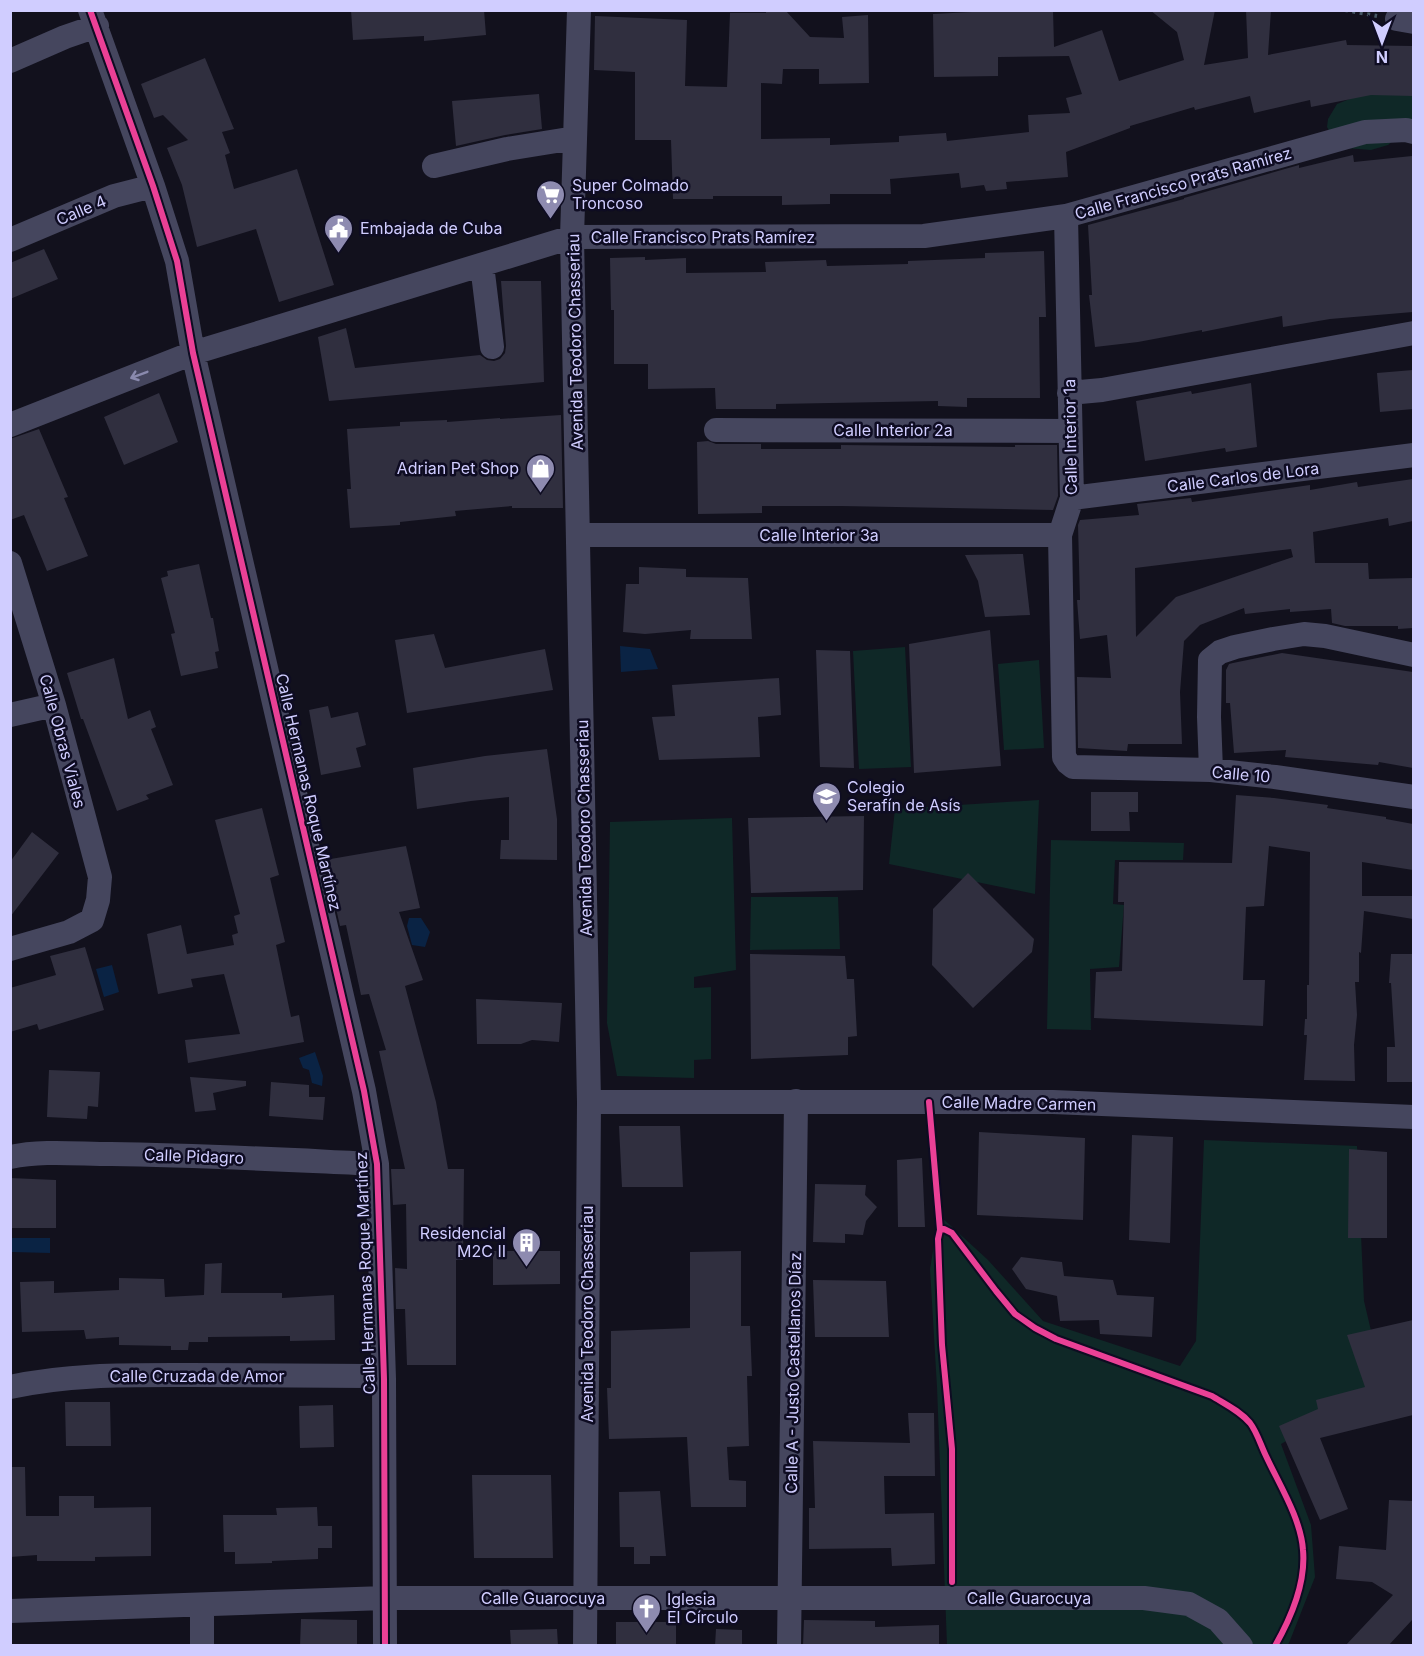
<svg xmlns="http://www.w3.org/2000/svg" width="1424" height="1656" font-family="Inter,sans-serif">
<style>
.green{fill:#0f2827}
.water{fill:#0a2344}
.building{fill:#302f3f;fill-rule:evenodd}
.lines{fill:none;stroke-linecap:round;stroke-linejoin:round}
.path{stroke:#465865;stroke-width:4;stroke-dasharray:3 4.5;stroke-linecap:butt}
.minor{stroke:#45465e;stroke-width:24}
.cycleway-casing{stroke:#0e0c22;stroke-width:10}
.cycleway{stroke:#ea4096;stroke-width:6}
.oneway{stroke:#8a8aae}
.labels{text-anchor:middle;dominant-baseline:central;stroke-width:5;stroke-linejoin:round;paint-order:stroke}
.street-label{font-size:16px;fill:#d0cdff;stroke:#0e0c22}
.poi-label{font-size:16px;fill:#d0cdff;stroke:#0e0c22;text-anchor:start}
</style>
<rect width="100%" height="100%" fill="#12111d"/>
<path class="green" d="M1392,87H1413V123L1388,145L1371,150L1346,148L1332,136L1327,127L1328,119L1337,104L1375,89Z
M905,647L911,767L859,769L853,651Z
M1039,660L1044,748L1004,750L998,664Z
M1039,800L1035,894L889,864L895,809Z
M732,818L736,970L694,977V988L711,987V1059L694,1060V1078L617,1076L607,1023L610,822Z
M1051,840L1184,843L1183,860H1115L1113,904L1124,905L1119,967L1090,969L1091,1030L1047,1029Z
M751,897H838L840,949L750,950Z
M1204,1140L1357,1146L1364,1301L1384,1386L1281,1444L1311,1525L1315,1577L1289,1643L1287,1645H947L937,1387L930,1269L939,1215L988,1260L1043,1321L1180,1366L1196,1341Z"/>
<path class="water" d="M620,646L650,649L658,669L621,672Z
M409,918H421L430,932L425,947L412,945L407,926Z
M112,965L119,992L104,997L96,969Z
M315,1052L323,1076L322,1086L312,1083L309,1070L303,1068L299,1058Z
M12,1238H50V1253L12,1252Z"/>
<path class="building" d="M351,10H484L486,35L424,41V36L353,40Z
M1010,10H1053L1054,47L1102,30L1119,81L1184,60L1177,32L1150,10H1215L1204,65L1248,58L1246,10H1271L1268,55L1346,40L1347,45L1413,46V96L1371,95L1311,107L1310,100L1254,113L1250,96L1195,110L1194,107L1130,126V128L1066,152L1068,177L1006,182L1007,189L986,191L984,185L961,188L959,173L890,179L891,194H830V204L782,205V196H713V199H673L671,140H635V72L594,70L595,16L687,20L685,86L727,87L730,13H766V11H786L810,37L844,38L842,17L868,15L869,83L819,84V69H783L782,84L761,83V139L830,138V145L899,142V136L946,133L947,141L1029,132L1028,115L1070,113L1066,98L1082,94L1069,56L998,57V76L934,77L933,14Z
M205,58L234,129L222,132L230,153L225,155L234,189L297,169L334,285L279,302L256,229L197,247L182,185L167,148L188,140L163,115L154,118L141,84Z
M539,94L542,129L505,135L456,146L452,101Z
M1353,155L1354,162L1412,156L1413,170V312L1330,319L1283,327L1282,316L1202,332V330L1138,342L1095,347L1089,295H1092L1088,225L1184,199V198L1299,165V168Z
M44,249L58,279L10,299V263Z
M1044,251L1046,317H1039L1040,398H967V407L938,406V401L776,404V409H716L715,388L648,389V364H614V310H611L610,258L645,257V260L686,258V273L766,272L765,262L826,260L827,266L908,264V261L985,258V253Z
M501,281H541L544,382L329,401L318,337L346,328L355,368L480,355L487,360L494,361L500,359L505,353L506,346Z
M1413,370V409L1380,412L1377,373Z
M1251,383L1257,447L1226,452L1225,448L1145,461L1136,401L1191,391L1192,394Z
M159,393L178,442L124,465L104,417Z
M561,415L563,508H512V506L455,511L456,516L400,522V525L350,528L347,489H351L347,429L400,426V422L447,420V422L500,418V419Z
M39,429L68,497L64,498L88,556L47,571L24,515L10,520V439Z
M708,441L716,444H761V449H841V445L1015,447V445H1057L1058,496L1053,510L841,506H762V513L698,514L697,442Z
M1413,479V521L1389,526L1388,518L1313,532L1315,563H1368L1369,579L1413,578V628L1398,629V626H1345L1332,623L1331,609L1290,612V609L1245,614L1244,608L1200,625L1184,641L1180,692L1182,744H1128L1127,751L1078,748L1077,677L1111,678L1107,635L1080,639L1077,600H1080L1078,525L1080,520L1139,515L1137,504L1181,499L1191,498L1192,502L1310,485V490L1357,482L1358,487ZM1291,549L1293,557L1176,597L1136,637L1135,568Z
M1023,554L1030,615L985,617L978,581L965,555Z
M199,564L211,618H213L219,651L215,652L218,668L181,676L171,634L175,633L161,578L168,576L167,571Z
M639,567L686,569V577L748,578L752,639H690L691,630L645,634L623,632L626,584H639Z
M990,630L1001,766L914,773L909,644Z
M434,634L445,668L545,649L553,690L407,713L395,640Z
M816,650L850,651L854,768L820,767Z
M1282,653L1413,672V768L1379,762L1378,765L1285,757L1286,750L1234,753L1230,703H1226V670L1229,664L1233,663Z
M114,658L128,719L150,710L156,727L151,729L173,785L146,795L149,799L117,811L83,719H81L67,673Z
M779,678L781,715L758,717L760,757L659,760L652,717L675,716L672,685Z
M328,706L331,718L358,712L366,745L356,748L361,767L321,775L309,710Z
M547,749L557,819V860L500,859L501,840H509V797L471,801L417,809L413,768L485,756Z
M1091,792H1138V812H1129L1130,831H1091Z
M1236,795L1274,798L1328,805L1327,808L1386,817V819L1413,824V870L1362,862V896H1413V919L1364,911L1361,953L1359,952V982H1355L1357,1015L1354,1045L1355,1081L1304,1080L1307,1035H1304L1305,1019H1307V985H1309L1310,852L1269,846L1264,906L1246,907L1243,980H1265L1263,1026L1094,1018L1096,972L1122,971L1124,902H1118L1119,862L1232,863Z
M262,808L279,875L270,878L285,942L276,945L291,1017L299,1015L304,1042L188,1063L185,1040L240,1034L224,974L191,979L193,987L158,994L147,934L181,925L187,954L234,945L232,935L238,933L234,916L240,914L215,820Z
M864,816L863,890L751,893L748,818Z
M32,832L59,853L10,917V862Z
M406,846L420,908L399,912L423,980L405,986L436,1102L448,1169H464L463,1260H456V1365H407L405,1309H396L395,1268L407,1269L406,1204L393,1205L391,1169H405L379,1051L386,1050L369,994L361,995L346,925L340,926L325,860Z
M968,873L1034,939L1032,952L973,1008L932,965L933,909Z
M85,947L104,1010L39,1030L37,1024L10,1032V988L56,975L50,956Z
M750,954L845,956L847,979H854L857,1036L848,1037V1055L751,1059Z
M1391,954H1413V1082H1387V1047H1395L1391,983H1389Z
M476,999L562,1003L559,1042L532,1040L521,1044H477Z
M49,1070L100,1072L98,1107L88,1106L87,1119L47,1117Z
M190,1077L246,1081V1086L213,1093L216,1110L195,1112Z
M271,1082L309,1085V1097H325L323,1120L269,1116Z
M619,1126H680L683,1187H622Z
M979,1132L1085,1138L1083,1220L977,1215Z
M1132,1135L1173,1137L1170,1243L1129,1240Z
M1349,1149L1387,1152V1238H1348Z
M922,1158L925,1227H898L897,1160Z
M10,1178L56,1180V1228H10Z
M815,1184L866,1185L865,1195L877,1207L866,1221L863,1235L845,1234V1243L813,1242Z
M493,1251H560V1284L493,1285Z
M741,1251V1326H750L752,1376H747L749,1446L727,1447L729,1480L746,1481V1507H691L687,1437L609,1439L607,1388H611V1331L690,1328V1252Z
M1021,1257L1062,1262L1064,1276L1113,1280L1117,1295L1154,1297L1152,1337L1100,1334L1099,1320L1060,1321L1057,1296L1026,1289L1012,1269Z
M222,1263L221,1293H282V1298L334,1295L335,1340L290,1341V1336L208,1337V1342H189L188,1350H171V1346L119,1345V1337L86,1339L84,1330L22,1332L20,1282L54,1281V1293L119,1290V1278L164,1279L165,1297L204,1295L205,1264Z
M813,1280L886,1281L889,1337H815Z
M1413,1320V1415L1320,1438L1348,1509L1320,1520L1279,1426L1318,1409L1316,1400L1365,1387L1347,1335Z
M65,1402H110L111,1446H66Z
M333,1405L334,1447L300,1448L299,1406Z
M908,1413H934L935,1476H884L885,1514L934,1513L935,1564L892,1566L891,1548L809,1549V1508H815L813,1441L910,1443Z
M10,1467H25L26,1516H59V1496H94V1508L151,1507V1556L95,1557V1561H37V1555L10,1557Z
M472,1475H551L553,1558H474Z
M660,1491L666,1556H650V1564H634V1547H620L619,1492Z
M1389,1500L1413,1501L1412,1620L1388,1646H1345L1393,1595L1372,1582L1336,1579L1339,1546L1386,1550Z
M317,1507L318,1526H332V1548H318V1559L272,1561V1563L235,1564V1552H224L223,1515H277L276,1508Z
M301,1619L357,1620V1646H300Z
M804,1620L875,1621V1627L939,1625V1646H803Z
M616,1622H676V1646H616Z
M557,1629L558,1646H511L510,1630Z
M716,1629L742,1630V1646H715Z"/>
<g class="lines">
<path class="path" d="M1345,10L1377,16"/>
<path class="minor" d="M90,10L153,186L177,261L193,353L364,1091L377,1164L384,1379L385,1646
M579,10L572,237L589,1102L585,1646
M1397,19L1414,22
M10,61L65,37L97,26
M434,166L507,149L575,138
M1066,216L1072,498L1060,535L1064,757L1068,763L1073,767L1211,770L1275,777L1414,797
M10,240L114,196L153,186
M482,265L492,347
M1069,393L1102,390L1414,333
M10,425L193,353L572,237L924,236L1066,216L1365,132L1406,130L1414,132
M716,430L1070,431
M1072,498L1414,455
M579,535H1060
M10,563L54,705L100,877L98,900L92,920L69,932L10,949
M10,715L54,705
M1211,770L1209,717L1210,660L1220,652L1235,647L1273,639L1304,634L1325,636L1414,655
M589,1102H1053L1414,1117
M10,1157C43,1150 78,1154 111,1154C200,1155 289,1160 377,1164
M10,1387C69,1374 129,1375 189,1375C248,1375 308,1376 368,1376L384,1379
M202,1605V1646
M10,1611L385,1598H1144L1189,1604L1218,1620L1241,1646
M789,1646L796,1101"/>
<defs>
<path id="cycleway" d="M90,10L153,186L177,261L193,353L364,1091L377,1164L384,1379L385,1646
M929,1102L940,1230
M952,1582V1449L942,1345L938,1239L940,1230L944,1229L952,1233L996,1291L1015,1314L1035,1328L1056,1339L1212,1396C1225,1404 1240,1411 1250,1423C1257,1432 1261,1446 1266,1456C1279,1484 1301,1519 1303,1550C1306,1583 1291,1618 1275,1646"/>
</defs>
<use href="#cycleway" class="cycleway-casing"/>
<use href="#cycleway" class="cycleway"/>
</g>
<defs><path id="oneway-shaft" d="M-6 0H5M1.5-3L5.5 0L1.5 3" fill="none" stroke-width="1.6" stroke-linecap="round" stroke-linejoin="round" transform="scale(1.5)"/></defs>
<use class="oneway" href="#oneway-shaft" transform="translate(139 375) rotate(159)"/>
<defs>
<symbol id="supermarket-pin" viewBox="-11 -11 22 30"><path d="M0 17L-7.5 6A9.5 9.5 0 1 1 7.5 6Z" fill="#8e8bb0" stroke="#0e0c22"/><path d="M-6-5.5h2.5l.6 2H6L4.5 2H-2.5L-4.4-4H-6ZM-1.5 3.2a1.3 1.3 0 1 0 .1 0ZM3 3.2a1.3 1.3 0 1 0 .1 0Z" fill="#fff"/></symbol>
<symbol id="civic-pin" viewBox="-11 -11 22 30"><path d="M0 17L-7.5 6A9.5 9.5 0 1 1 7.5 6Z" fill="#8e8bb0" stroke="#0e0c22"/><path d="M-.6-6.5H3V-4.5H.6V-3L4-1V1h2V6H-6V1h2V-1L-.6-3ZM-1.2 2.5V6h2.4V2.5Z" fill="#fff"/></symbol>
<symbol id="shop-pin" viewBox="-11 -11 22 30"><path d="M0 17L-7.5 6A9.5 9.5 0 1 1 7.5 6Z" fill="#8e8bb0" stroke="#0e0c22"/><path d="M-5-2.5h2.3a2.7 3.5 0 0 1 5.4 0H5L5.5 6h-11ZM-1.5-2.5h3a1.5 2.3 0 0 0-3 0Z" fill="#fff"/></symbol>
<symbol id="school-pin" viewBox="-11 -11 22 30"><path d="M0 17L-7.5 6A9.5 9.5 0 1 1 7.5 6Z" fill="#8e8bb0" stroke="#0e0c22"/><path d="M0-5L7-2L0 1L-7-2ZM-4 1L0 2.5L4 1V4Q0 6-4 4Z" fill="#fff"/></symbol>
<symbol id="building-pin" viewBox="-11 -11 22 30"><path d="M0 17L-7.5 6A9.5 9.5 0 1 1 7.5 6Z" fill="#8e8bb0" stroke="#0e0c22"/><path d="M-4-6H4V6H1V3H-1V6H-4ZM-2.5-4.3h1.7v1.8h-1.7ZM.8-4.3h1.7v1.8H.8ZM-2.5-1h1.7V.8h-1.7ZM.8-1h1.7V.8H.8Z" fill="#fff"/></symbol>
<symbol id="church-pin" viewBox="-11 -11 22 30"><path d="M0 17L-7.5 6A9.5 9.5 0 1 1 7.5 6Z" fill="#8e8bb0" stroke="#0e0c22"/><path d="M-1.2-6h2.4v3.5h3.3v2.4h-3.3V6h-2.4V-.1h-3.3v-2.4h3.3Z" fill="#fff"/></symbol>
</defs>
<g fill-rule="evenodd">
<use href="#supermarket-pin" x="534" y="178" width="33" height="45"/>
<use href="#civic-pin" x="322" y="212" width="33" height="45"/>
<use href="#shop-pin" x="524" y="452" width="33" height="45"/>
<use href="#school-pin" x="810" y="780" width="33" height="45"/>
<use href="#building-pin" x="510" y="1226" width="33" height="45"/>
<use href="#church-pin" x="630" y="1592" width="33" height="45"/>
</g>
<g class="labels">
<g class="street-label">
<text transform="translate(1183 183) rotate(-16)">Calle Francisco Prats Ramírez</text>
<text transform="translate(81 210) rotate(-23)">Calle 4</text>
<text x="703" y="237">Calle Francisco Prats Ramírez</text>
<text transform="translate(575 342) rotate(-91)">Avenida Teodoro Chasseriau</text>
<text x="893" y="430">Calle Interior 2a</text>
<text transform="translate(1070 437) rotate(-91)">Calle Interior 1a</text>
<text transform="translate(1243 477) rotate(-7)">Calle Carlos de Lora</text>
<text x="819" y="535">Calle Interior 3a</text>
<text transform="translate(63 741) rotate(75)">Calle Obras Viales</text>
<text transform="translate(1241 774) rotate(5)">Calle 10</text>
<text transform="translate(309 792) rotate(77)">Calle Hermanas Roque Martínez</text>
<text transform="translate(584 828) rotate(-91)">Avenida Teodoro Chasseriau</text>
<text transform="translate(1019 1103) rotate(1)">Calle Madre Carmen</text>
<text transform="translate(194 1156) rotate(2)">Calle Pidagro</text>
<text transform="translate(365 1273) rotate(-92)">Calle Hermanas Roque Martínez</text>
<text transform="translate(587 1314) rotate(-90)">Avenida Teodoro Chasseriau</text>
<text transform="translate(793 1373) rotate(-89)">Calle A - Justo Castellanos Díaz</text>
<text x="197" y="1376">Calle Cruzada de Amor</text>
<text x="543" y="1598">Calle Guarocuya</text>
<text x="1029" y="1598">Calle Guarocuya</text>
</g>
<g class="poi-label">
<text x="572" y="185">Super Colmado<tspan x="572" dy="18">Troncoso</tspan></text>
<text x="360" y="228">Embajada de Cuba</text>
<text x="519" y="468" text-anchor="end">Adrian Pet Shop</text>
<text x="847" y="787">Colegio<tspan x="847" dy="18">Serafín de Asís</tspan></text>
<text x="506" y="1233" text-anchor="end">Residencial<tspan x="506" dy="18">M2C II</tspan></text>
<text x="667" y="1599">Iglesia<tspan x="667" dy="18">El Círculo</tspan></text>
</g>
</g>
<rect width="1424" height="1656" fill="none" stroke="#d0cdff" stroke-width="24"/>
<g transform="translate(1382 42) rotate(180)" stroke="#0e0c22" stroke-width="4.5" paint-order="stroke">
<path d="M0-4.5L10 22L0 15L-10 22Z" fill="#d0cdff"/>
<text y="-9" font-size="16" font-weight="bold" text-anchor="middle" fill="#d0cdff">N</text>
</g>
</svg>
